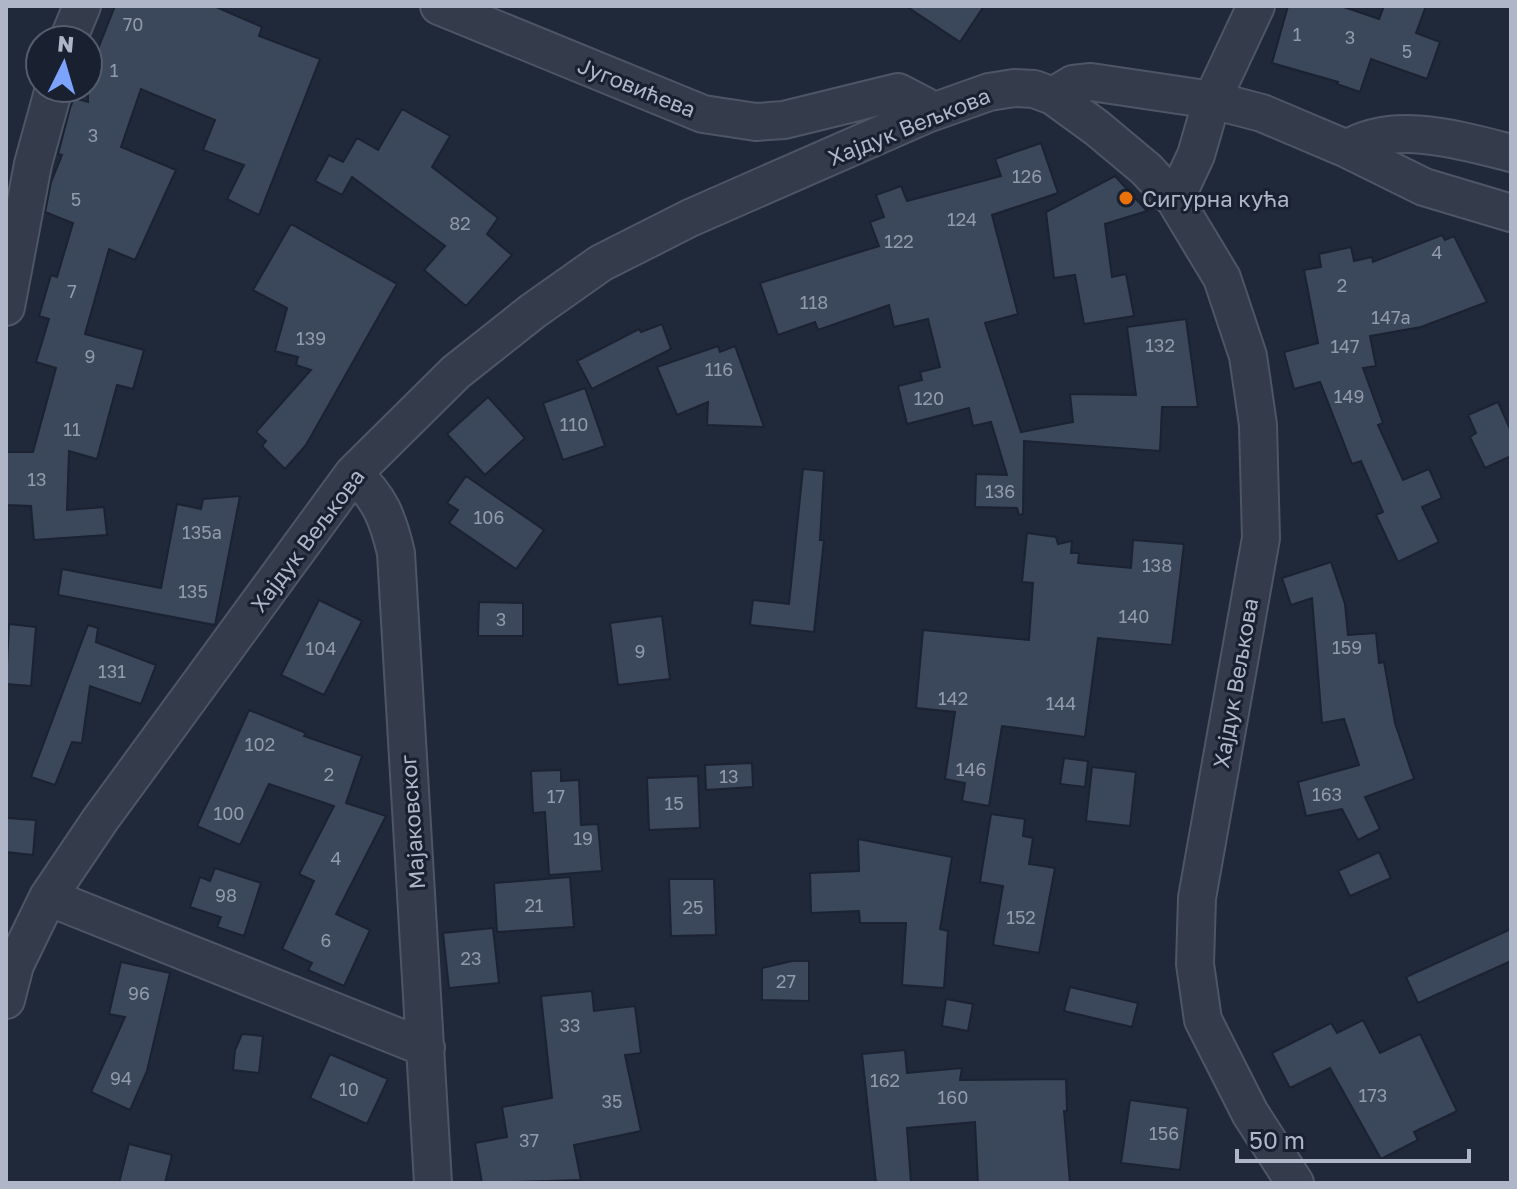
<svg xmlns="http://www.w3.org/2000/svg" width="1517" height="1189" font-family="'Golos Text',sans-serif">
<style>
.building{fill:#3b475b;stroke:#1b2231;stroke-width:2}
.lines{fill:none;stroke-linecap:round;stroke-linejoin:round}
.minor-casing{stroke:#4e5665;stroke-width:40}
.minor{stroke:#343b4b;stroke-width:36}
.food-dot{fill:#e8710a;stroke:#19202f;stroke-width:3}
.labels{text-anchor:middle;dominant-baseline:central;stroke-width:6;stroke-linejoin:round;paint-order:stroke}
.number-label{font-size:18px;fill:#919aac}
.street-label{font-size:22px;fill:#aeb6c7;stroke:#19202f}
.poi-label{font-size:22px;fill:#aeb6c7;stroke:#19202f;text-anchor:start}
</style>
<rect width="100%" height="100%" fill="#20293a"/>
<path class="building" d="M115,6H214L262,27L259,36L320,59L259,215L227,199L244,165L203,150L215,120L141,89L121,147L176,170L135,260L109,249L85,334L144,350L133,389L117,385L97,459L69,451L67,510L104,507L107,535L34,540L31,506L6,505V452H33L56,368L36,362L49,319L39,316L51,275L57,277L73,223L45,212L51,182L62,155L58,154L70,108L74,98L88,102V74Z
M906,6H984L960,42Z
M1288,6H1341L1379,19L1384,6H1426L1416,33L1440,42L1427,79L1371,59L1360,92L1337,84L1338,82L1272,63Z
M402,109L450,136L432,167L498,218L487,234L512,255L466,306L424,270L445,246L352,177L342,195L315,181L329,155L343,162L357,138L378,150Z
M1041,143L1058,193L992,215L1018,314L985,323L1021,432L1073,422L1070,394L1136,395L1127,327L1186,319L1198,407H1162L1160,451L1024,441L1023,514L1019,515L1017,508L975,507L976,474L1007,475L991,422L973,426L969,408L907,424L898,386L922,380L920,372L940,367L928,319L894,327L889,305L818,330L815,322L778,335L760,283L879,246L870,222L884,217L876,195L901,186L907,201L1001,176L995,159Z
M1115,176L1147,211L1105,224L1112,277L1126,274L1134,316L1084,324L1075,275L1054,278L1046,212Z
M291,224L397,284L306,445L285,469L262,446L266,441L256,432L311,370L296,365L298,357L275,351L287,308L253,290Z
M1442,235L1445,240L1454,236L1487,302L1421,327L1370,336L1376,366L1363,368L1383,423L1378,425L1403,480L1429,469L1442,498L1422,507L1439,542L1398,562L1376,515L1383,512L1361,461L1352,464L1320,382L1294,389L1284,352L1318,343L1304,270L1321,267L1319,254L1351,247L1354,261L1372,257L1373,262Z
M662,324L671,349L592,389L577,361L639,329L641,332Z
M718,346L720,352L735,346L764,427L707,425L708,402L677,415L657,367Z
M585,388L605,446L563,460L543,403Z
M488,397L525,438L485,475L447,434Z
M1498,402L1511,431V456L1485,468L1470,437L1476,433L1468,415Z
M803,469L824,471L820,540H824L814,632L750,625L753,600L789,604Z
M466,476L544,530L516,569L449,523L458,510L447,503Z
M240,496L215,625L58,595L62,569L161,588L177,504L201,509L203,499Z
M1027,533L1056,537L1058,544L1072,541L1071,553H1079L1078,563L1131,568L1133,540L1184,544L1172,645L1098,638L1085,737L1002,726L989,806L962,801L965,783L945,779L955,712L916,708L923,630L1029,640L1033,583L1022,582Z
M1331,562L1345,604L1348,635L1376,633L1379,663L1384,662L1395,723L1414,779L1365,797L1380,829L1358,840L1342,809L1306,816L1298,782L1359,765L1344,719L1322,723L1312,598L1291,605L1282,578Z
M319,600L362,621L324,695L281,675Z
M479,602L523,603V636H478Z
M662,616L670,679L618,685L610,623Z
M9,624L36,627L31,686L6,684Z
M88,625L98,628L96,642L156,665L141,704L90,686L82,743L72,742L55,785L31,777Z
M249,710L306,733L304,736L362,756L346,803L386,816L336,914L370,930L344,986L308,970L312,963L282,949L314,881L299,874L334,806L269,784L240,845L197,826Z
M1064,758L1088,761L1085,787L1060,784Z
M752,763L753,787L706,790L705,765Z
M1092,767L1136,772L1130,826L1086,821Z
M561,770V781L579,780L581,825L598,824L602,871L549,875L545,812L533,813L531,771Z
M698,776L700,828L649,830L647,778Z
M991,814L1025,819L1023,836L1033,838L1029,864L1055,868L1039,953L993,945L1003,886L980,882Z
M6,818L36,820L33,855L6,852Z
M858,839L952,857L940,929L948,931L944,988L902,985L906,923H860L859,911L811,913L810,873L859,871Z
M1379,852L1391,878L1350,896L1338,871Z
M215,868L261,883L244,936L217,927L221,917L190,907L200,877L210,881Z
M570,877L574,927L497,932L494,883Z
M669,879H714L716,935L671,936Z
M493,928L499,983L449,988L443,933Z
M1511,929V961L1418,1003L1406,977Z
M792,961H809V1001L762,1000V968Z
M121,962L170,973L147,1071L130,1110L91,1092L125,1017L109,1014Z
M1070,987L1138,1003L1132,1027L1064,1011Z
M592,991L594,1011L635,1006L641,1053L625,1055L641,1131L574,1145L581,1180L482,1183L475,1143L507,1137L502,1107L552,1098L541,996Z
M946,999L973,1004L968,1031L942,1026Z
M1363,1020L1380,1053L1420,1034L1457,1111L1414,1132L1418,1140L1381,1159L1330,1068L1290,1088L1272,1053L1331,1023L1337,1033Z
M242,1034L263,1036L259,1073L233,1070L235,1050Z
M905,1050L907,1073L962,1068L960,1080L1066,1079L1067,1111H1064L1070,1183H978L975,1122L907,1128L911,1183H876L862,1054Z
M330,1054L388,1079L367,1124L310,1098Z
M1130,1100L1188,1108L1180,1170L1121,1163Z
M129,1144L172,1155L165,1183H119Z"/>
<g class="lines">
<defs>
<path id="minor" d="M439,6L703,114L756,122L784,120L898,92L925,106L927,114
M68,40L82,6
M1053,96L1073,84L1091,82L1212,100L1262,113L1347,149L1424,187L1511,213
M1347,149C1394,120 1460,140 1511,153
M1175,200L1196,155L1212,100L1256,6
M6,307L33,164L54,88
M353,474C380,497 388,519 396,553L433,1183
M48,897L426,1048
M6,1000L15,965L48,897L100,820L353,474L456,372L533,311L601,263L690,218L927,114L989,92L1014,88L1034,89L1053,96L1097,128L1146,169L1175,200L1222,278L1248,356L1258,425L1261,538L1197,898L1195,964L1203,1020L1250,1113L1295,1183"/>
</defs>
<use href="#minor" class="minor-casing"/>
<use href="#minor" class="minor"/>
</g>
<circle class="food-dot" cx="1126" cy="198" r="8"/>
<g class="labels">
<g class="number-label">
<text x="133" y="24">70</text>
<text x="1297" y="34">1</text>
<text x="1350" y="37">3</text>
<text x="1407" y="51">5</text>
<text x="114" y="70">1</text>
<text x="93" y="135">3</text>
<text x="1027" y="176">126</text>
<text x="76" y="199">5</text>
<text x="962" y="219">124</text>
<text x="460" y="223">82</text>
<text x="899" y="241">122</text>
<text x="1437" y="252">4</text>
<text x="1342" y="285">2</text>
<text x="72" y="291">7</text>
<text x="814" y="302">118</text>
<text x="1391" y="317">147a</text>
<text x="311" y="338">139</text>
<text x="1160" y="345">132</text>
<text x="1345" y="346">147</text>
<text x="90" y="356">9</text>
<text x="719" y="369">116</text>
<text x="1349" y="396">149</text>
<text x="929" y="398">120</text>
<text x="574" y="424">110</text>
<text x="72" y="429">11</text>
<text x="37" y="479">13</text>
<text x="1000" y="491">136</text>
<text x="489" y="517">106</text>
<text x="202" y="532">135a</text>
<text x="1157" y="565">138</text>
<text x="193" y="591">135</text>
<text x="1134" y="616">140</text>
<text x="501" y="619">3</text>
<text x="1347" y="647">159</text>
<text x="321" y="648">104</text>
<text x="640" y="651">9</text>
<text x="112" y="671">131</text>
<text x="953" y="698">142</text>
<text x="1061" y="703">144</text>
<text x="260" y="744">102</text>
<text x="971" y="769">146</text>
<text x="329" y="774">2</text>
<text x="729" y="776">13</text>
<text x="1327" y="794">163</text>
<text x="556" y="796">17</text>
<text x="674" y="803">15</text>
<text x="229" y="813">100</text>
<text x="583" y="838">19</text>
<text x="336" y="858">4</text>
<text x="226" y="895">98</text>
<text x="534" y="905">21</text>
<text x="693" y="907">25</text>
<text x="1021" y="917">152</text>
<text x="326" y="940">6</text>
<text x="471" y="958">23</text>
<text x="786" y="981">27</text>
<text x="139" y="993">96</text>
<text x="570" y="1025">33</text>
<text x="121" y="1078">94</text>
<text x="885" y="1080">162</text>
<text x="349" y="1089">10</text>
<text x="1373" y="1095">173</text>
<text x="953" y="1097">160</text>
<text x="612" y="1101">35</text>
<text x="1164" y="1133">156</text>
<text x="529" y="1140">37</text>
</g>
<g class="street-label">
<text transform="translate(637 87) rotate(22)">Југовићева</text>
<text transform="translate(909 126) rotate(-22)">Хајдук Вељкова</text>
<text transform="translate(307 540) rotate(-53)">Хајдук Вељкова</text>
<text transform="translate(1235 683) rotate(-80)">Хајдук Вељкова</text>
<text transform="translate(412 822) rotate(-94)">Мајаковског</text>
</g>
<g class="poi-label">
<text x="1142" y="198">Сигурна кућа</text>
</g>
</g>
<rect width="1517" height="1189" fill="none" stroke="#aeb6c7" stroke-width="16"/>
<g transform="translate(64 64) rotate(5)"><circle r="38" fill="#19202f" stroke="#555c6c" stroke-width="2"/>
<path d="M0-6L14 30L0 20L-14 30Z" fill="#7ca4fe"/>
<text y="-12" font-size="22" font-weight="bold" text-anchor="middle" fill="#aeb6c7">N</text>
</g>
<path d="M1237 1149v12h232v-12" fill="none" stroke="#aeb6c7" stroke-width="4"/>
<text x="1249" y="1149" font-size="24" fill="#aeb6c7" stroke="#19202f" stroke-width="6" paint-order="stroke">50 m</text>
</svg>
